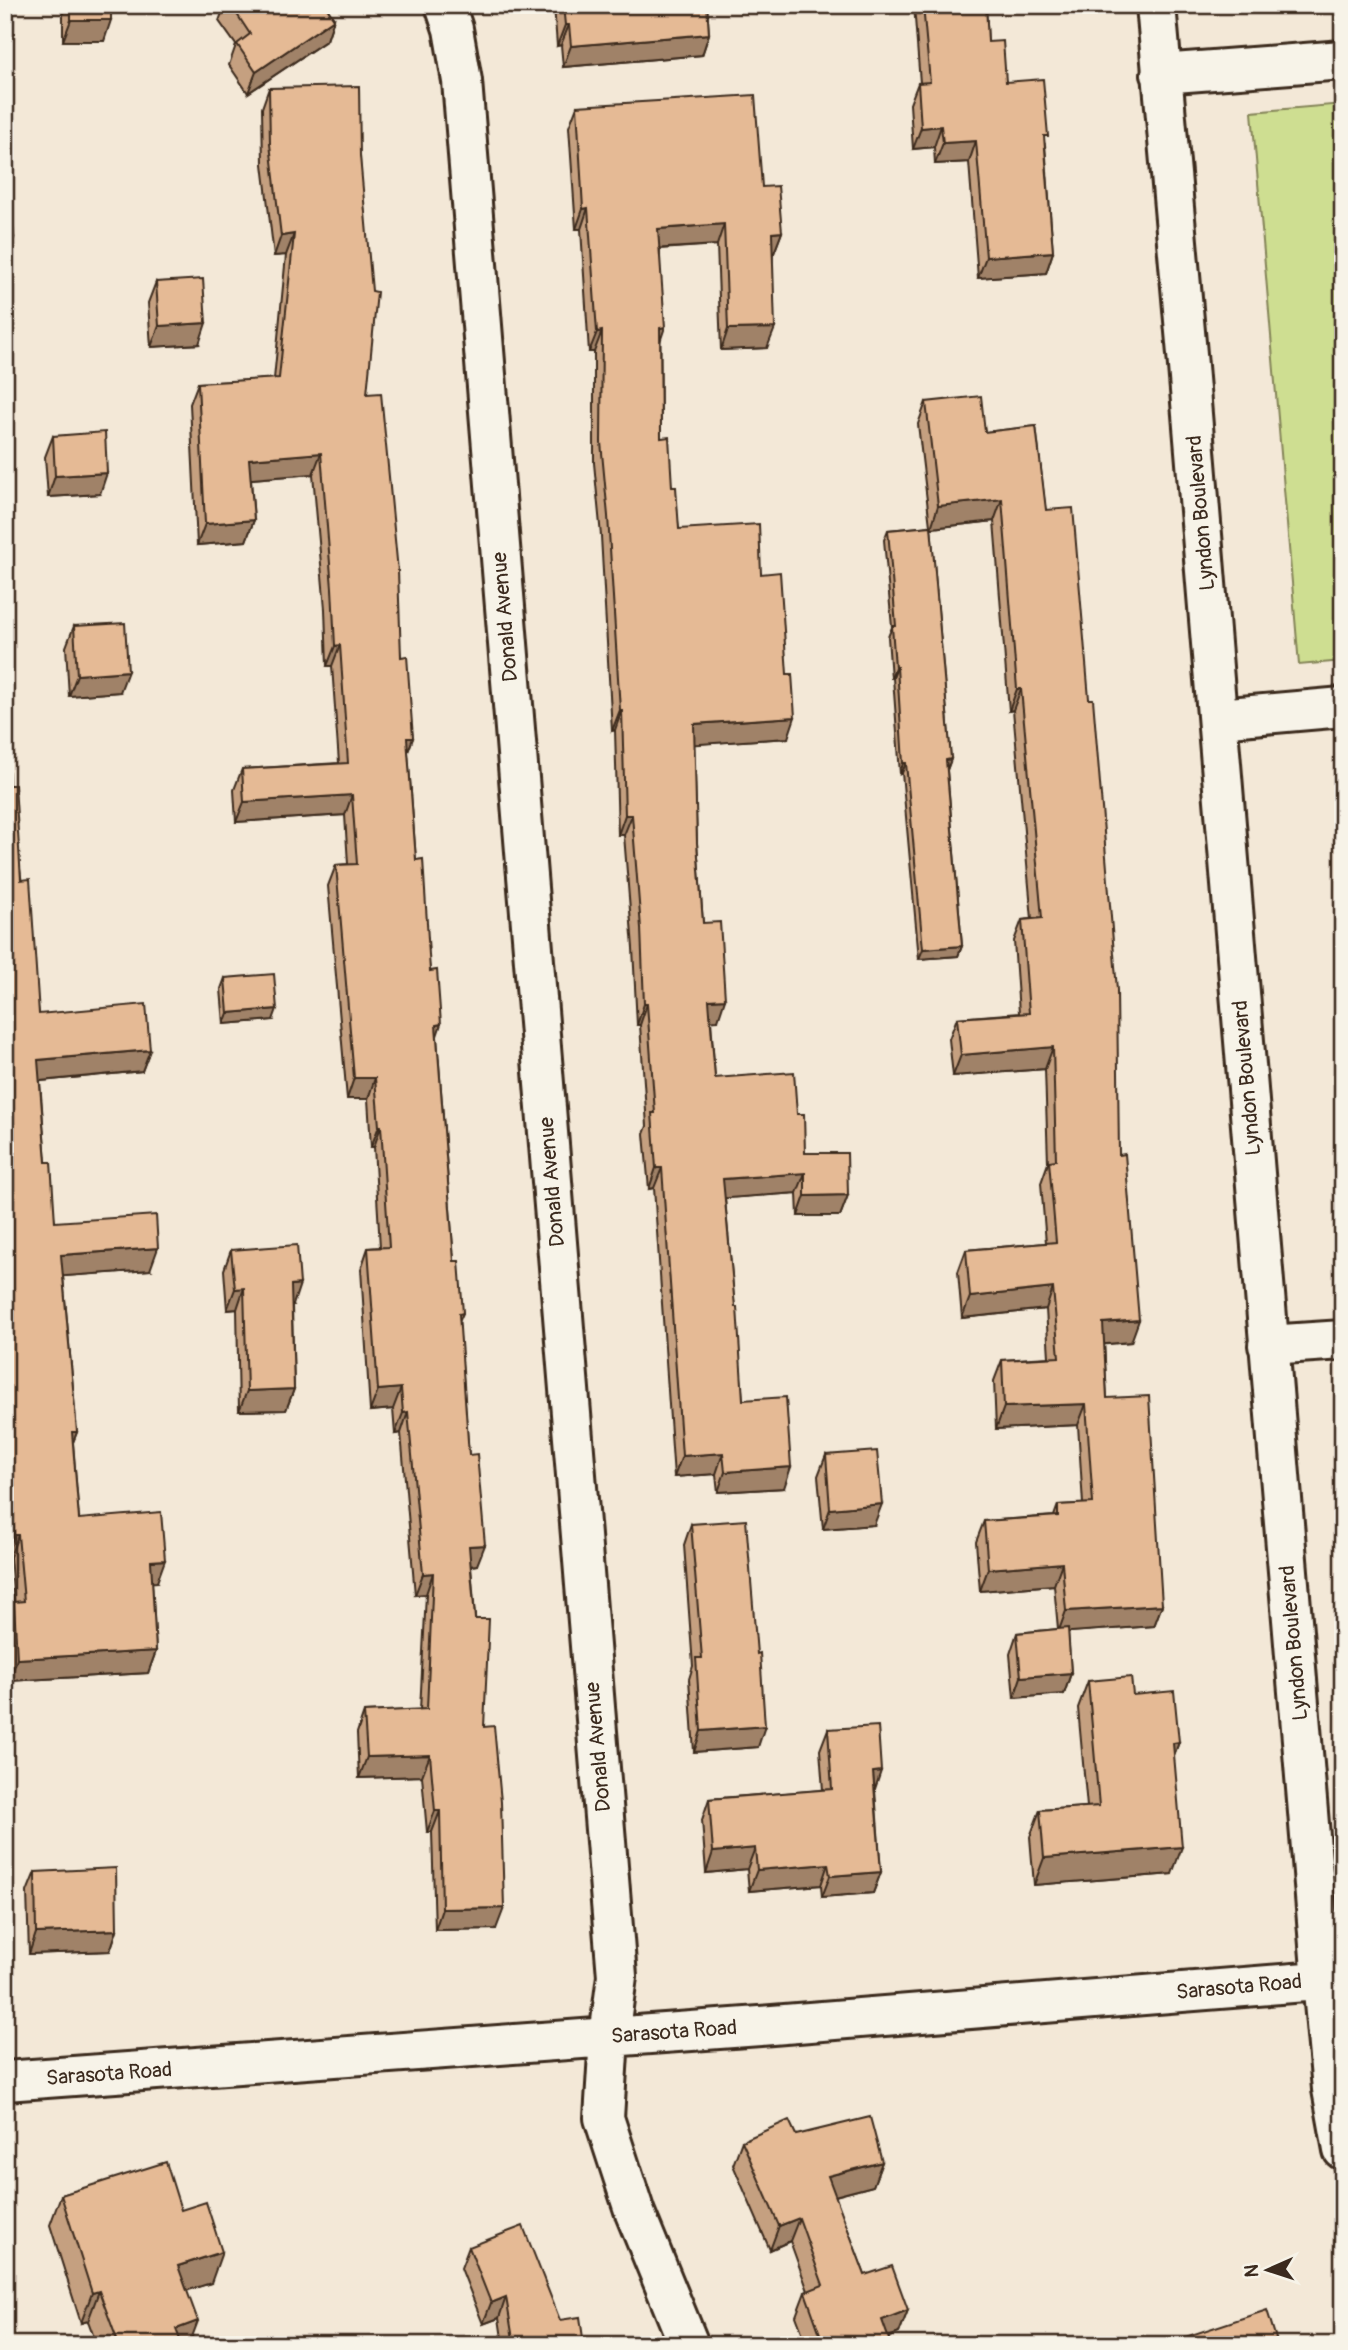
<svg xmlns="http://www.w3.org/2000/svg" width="1348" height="2350" font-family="Pangolin,sans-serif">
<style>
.green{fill:#cede91;stroke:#848458;stroke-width:2}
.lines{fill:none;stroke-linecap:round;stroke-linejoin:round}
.minor-casing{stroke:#3b2a1e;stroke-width:44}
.minor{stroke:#f7f3e8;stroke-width:38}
.wall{fill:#c5a080;stroke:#3b2a1e;stroke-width:2}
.shaded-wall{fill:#a08268;stroke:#3b2a1e;stroke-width:2}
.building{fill:#e5ba95;stroke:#3b2a1e;stroke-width:2}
.labels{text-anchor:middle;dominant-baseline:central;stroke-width:6;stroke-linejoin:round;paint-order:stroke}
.street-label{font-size:21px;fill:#3b2a1e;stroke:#f7f3e8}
</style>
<rect width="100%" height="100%" fill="#f3e8d7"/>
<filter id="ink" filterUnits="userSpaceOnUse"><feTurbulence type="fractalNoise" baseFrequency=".0143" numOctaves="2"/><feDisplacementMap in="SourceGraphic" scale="14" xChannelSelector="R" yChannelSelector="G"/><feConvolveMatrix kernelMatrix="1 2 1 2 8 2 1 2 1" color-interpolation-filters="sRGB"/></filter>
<g filter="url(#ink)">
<path class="green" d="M1343,104V661L1299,665L1252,112Z"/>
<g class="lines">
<defs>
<path id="minor" d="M445,5L453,29L462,81L617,1976L609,2037L604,2118L635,2213L689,2345
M1156,5L1187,354L1322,1981L1332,2089L1343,2150
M1161,74L1343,60
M1218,718L1343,707
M1268,1345L1343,1340
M5,2081L760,2026L1343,1979"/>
</defs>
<use href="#minor" class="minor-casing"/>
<use href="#minor" class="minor"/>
</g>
<path class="wall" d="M63,5H111L104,41H63Z
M225,5H325L334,19L327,40L248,93L229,65L236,45L219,21Z
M554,5H707L709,34L702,55L563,67L561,45L557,46Z
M914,5H986L988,42L1006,82L1045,144L1053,252L1046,273L978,278L969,162L935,164L934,147L913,149L910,104L918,83H920Z
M269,88L360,156L367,394L401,657L413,738L408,752L416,860L430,971L437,1037L454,1261L463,1313L459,1322L477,1565L471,1566L484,1727L496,1929L435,1930L432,1832H427L422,1776L359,1778L357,1733L364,1712L420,1710L426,1594L415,1595L401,1433L395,1434L393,1409L370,1411L361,1269L368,1248L380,1247L374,1147H371L368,1099H347L328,886L336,865L348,864L345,815L236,822L234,790L242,769L339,763L332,666H327L325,609L313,474L251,479L254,520L246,541L197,545L190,404L198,383L274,379L286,255L274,256L263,164L262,108Z
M577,106L762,187L782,232L774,253H773L767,348L721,350L717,245L660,249L661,438L672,487L679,529L761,574L788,738L694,744L697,843L703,923L718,1020H711L715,1078L797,1114L805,1153L848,1195L840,1216H798L797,1193L725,1198L743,1400L784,1488L718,1492L716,1474L674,1477L654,1188L649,1189L644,1134L647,1126L640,1025H637L633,948L624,835H618L615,730L612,731L601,536L594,463V352H589L581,229H576L569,127Z
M156,282L199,344L151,347L148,303Z
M926,402L985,432L1036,426L1119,1155L1131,1342L1104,1344L1107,1398L1162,1605L1154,1626L1068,1632L1071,1673L1064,1694L1014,1698L1010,1654L1017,1633L1058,1629L1054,1585L980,1591L976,1542L984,1521L1054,1516L1058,1505L1083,1504L1078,1425L996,1429L994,1381L1002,1360L1049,1357L1046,1309L962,1318L958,1272L966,1250L1046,1243L1041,1183L1048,1163L1045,1069L953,1076L949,1039L957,1018L1019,1013L1014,941L1022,920L1032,919L1013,710L1009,711L994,521L931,528L951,759L947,770L962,946L958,956L919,959L902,773L900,774L893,678H891L888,637L892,627L884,540L888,530L930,526L918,424Z
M53,436L100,494L48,497L45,457Z
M74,626L120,692L69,696L66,647Z
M5,713L9,785L39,1014L150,1050L142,1071L40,1081L46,1162L55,1222L150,1270L63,1276L77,1432L73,1442L79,1519L157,1582H152L156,1651L148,1673L9,1681L6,1624L14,1602L10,1557H6L5,1548Z
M225,978L273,1020L224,1024L221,989Z
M231,1250L293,1305H292L294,1389L286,1410L239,1411L237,1309L227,1310L224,1270Z
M826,1455L874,1525L823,1529L818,1476Z
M691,1524L757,1654L758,1747L694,1752L689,1679L693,1666L684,1545Z
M1088,1681L1133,1695L1179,1742L1174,1755L1172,1874L1034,1885L1030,1837L1040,1810L1087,1807L1078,1708Z
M828,1729L875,1790L881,1872L873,1893L822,1897L821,1885L749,1891L747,1869L706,1873L702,1820L709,1799L823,1790L820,1750Z
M35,1872L117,1930L110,1951L29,1954L27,1892Z
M796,2135L882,2162L873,2186L835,2196L865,2275L908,2310L899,2333L888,2338L891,2345H807L796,2316L805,2292L808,2291L790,2241L770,2250L733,2165L742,2141Z
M61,2195L181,2210L211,2283L186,2290L189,2345H97L88,2321L81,2323L50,2225Z
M469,2247L584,2345H503L499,2318L483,2324L461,2268Z
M1185,2337L1278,2345H1182Z"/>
<path class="shaded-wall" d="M334,19L327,40L248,93L256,72Z
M71,20H111L104,41H63Z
M565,25H569L561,45L557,46Z
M709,34L702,55L563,67L571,46Z
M941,126L934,147L913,149L921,128Z
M976,141L969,162L935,164L943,143Z
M588,208L581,229H576L583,209Z
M724,224L717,245L651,249L658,229Z
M782,232L774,253H765L772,233Z
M294,234L286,255L274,256L281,236Z
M14,238L6,260H5V239Z
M1053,252L1046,273L978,278L986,257Z
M206,323L199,344L151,347L159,326Z
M665,327L658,348L660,328Z
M775,328L767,348L721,350L728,329Z
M602,331L594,352H589L597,332Z
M321,453L313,474L241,480L249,459Z
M107,473L100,494L48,497L55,476Z
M1002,499L994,521L931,528L938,506Z
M254,520L246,541L197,545L205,524Z
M340,645L332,666H327L335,646Z
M895,667H897L893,678H891Z
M128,671L120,692L69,696L77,675Z
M1017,689H1021L1013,710L1009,711Z
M620,710H622L615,730L612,731Z
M795,717L788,738L686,745L694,724Z
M407,738H413L405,759Z
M951,759L947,770L946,760Z
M903,763H906L902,773L900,774Z
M352,795L345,815L236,822L244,802Z
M625,815H632L624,835H618Z
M962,946L958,956L919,959L923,949Z
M725,999L718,1020L702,1021L709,1000Z
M644,1004H647L640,1025H637Z
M277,1009L273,1020L224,1024L228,1013Z
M441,1024L434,1045L436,1025Z
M1053,1047L1045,1069L953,1076L961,1055Z
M150,1050L142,1071L30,1082L38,1060Z
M354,1078H375L368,1099H347Z
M379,1126H381L374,1147H371Z
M656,1168H662L654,1188L649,1189Z
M805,1173L797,1193L716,1199L723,1179Z
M848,1195L840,1216H798L805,1196Z
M158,1248L150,1270L53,1277L61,1255Z
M300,1284L293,1305L284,1306L291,1285Z
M244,1288L237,1309L227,1310L235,1289Z
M1053,1288L1046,1309L962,1318L970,1297Z
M1139,1320L1131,1342L1095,1345L1103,1323Z
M401,1388L393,1409L370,1411L378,1390Z
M294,1389L286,1410L239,1411L247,1391Z
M1086,1404L1078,1425L996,1429L1004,1407Z
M408,1412L401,1433L395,1434L403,1413Z
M72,1432H77L69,1453Z
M723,1453L716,1474L674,1477L682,1456Z
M791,1467L784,1488L718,1492L725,1472Z
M882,1504L874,1525L823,1529L830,1509Z
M14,1535H18L10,1557H6Z
M485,1545L477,1565L462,1567L469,1546Z
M165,1560L157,1582L144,1583L151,1561Z
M1062,1563L1054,1585L980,1591L988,1569Z
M433,1573L426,1594L415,1595L423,1574Z
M1162,1605L1154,1626L1058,1633L1066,1611Z
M156,1651L148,1673L9,1681L17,1659Z
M1071,1673L1064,1694L1014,1698L1021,1677Z
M765,1726L758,1747L694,1752L701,1731Z
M1179,1742L1169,1769L1173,1743Z
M430,1755L422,1776L359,1778L367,1757Z
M881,1771L874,1792L873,1772Z
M435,1811H440L432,1832H427Z
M1182,1847L1172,1874L1034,1885L1044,1858Z
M755,1848L747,1869L706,1873L713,1852Z
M828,1864L821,1885L749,1891L757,1870Z
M881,1872L873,1893L822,1897L830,1876Z
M504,1908L496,1929L435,1930L442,1909Z
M117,1930L110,1951L29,1954L36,1933Z
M882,2162L873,2186L819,2200L828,2176Z
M799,2218L790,2241L770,2250L779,2226Z
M222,2252L211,2283L167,2297L178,2266Z
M99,2291L88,2321L81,2323L92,2293Z
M506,2297L499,2318L483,2324L491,2303Z
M908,2310L899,2333L873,2343L882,2320Z
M198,2321L189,2345H170L176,2329Z"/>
<path class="building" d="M71,5H111V20H71Z
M231,5H325L334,19L256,72L237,44L250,34Z
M563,5H707L709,34L571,46L569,25H565Z
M923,5H986L988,42L1003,41L1006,82L1043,79L1048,136H1044L1053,252L986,257L976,141L943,143L941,126L921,128L918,83L930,82Z
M359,86L360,156L372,291L377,292L367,394L381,393L398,571L401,657L407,656L413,738H407L416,860L423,859L430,971L437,970L441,1024L436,1025L454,1261H459L463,1313L459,1314L469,1455L477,1454L485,1545L469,1546L475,1619H489L484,1727L494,1726L501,1802L504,1908L442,1909L440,1811H435L430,1755L367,1757L364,1712L427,1709L433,1573L423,1574L408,1412L403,1413L401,1388L378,1390L368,1248L389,1247L381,1126H379L375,1078H354L336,865L357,864L352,795L244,802L242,769L348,763L340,645L335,646L332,588L321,453L249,459L254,520L205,524L198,383L279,378L294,234L281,236L270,144L269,88Z
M755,95L762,187L778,186L782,232L772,233L775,328L728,329L724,224L658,229L665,327L660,328L661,438L669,437L672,487H676L679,529L759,524L761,574L780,572L787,674H792L795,717L694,724L697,843L703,923L720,922L725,999L709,1000L715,1078L794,1072L797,1114H804L805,1153H847L848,1195L805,1196V1173L723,1179L735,1307H737L743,1400L786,1397L791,1467L725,1472L723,1453L682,1456L662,1168H656L652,1113H655L647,1004H644L641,928L632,815H625L622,710H620L608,516L601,442L602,331L597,332L588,208L583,209L577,106Z
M5,193H10L14,238L5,239Z
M203,279L206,323L159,326L156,282Z
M981,396L985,432L1036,426L1046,510L1073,508L1089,699H1093L1117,990L1119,1155L1125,1154L1139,1320L1103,1323L1107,1398L1149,1396L1162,1605L1066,1611L1062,1563L988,1569L984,1521L1058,1516V1505L1093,1503L1086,1404L1004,1407L1002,1360L1059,1357L1053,1288L970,1297L966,1250L1056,1242L1049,1161L1056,1160L1053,1047L961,1055L957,1018L1029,1013L1022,920L1042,918L1021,689H1017L1002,499L938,506L926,402Z
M105,432L107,473L55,476L53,436Z
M931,526L951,759L946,760L962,946L923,949L906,763H903L897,667H895L892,626H896L888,530Z
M125,623L128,671L77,675L74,626Z
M5,713L9,785H15L21,880L30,879L39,1014L146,1004L150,1050L38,1060L46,1162H51L55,1222L156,1215L158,1248L61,1255L77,1432H72L79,1519L161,1512L165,1560L151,1561L156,1651L17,1659L14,1602L24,1601L18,1535H14L5,1418Z
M274,974L277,1009L228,1013L225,978Z
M297,1245L300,1284L291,1285L294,1389L247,1391L244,1288L235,1289L231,1250Z
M877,1451L882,1504L830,1509L826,1455Z
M746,1520L757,1654L760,1653L765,1726L701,1731L696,1658H702L691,1524Z
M1068,1628L1071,1673L1021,1677L1017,1633Z
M1131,1677L1133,1695L1174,1691L1179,1742L1173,1743L1182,1847L1044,1858L1040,1810L1099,1806L1088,1681Z
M878,1726L881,1771L873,1772L881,1872L830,1876L828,1864L757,1870L755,1848L713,1852L709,1799L832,1789L828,1729Z
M116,1868L117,1930L36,1933L35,1872Z
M870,2117L882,2162L828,2176L865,2275L892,2266L908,2310L882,2320L891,2345H824L805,2292L823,2285L799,2218L779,2226L742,2141L789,2120L796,2135Z
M166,2162L181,2210L206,2202L222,2252L178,2266L198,2321L176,2329L182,2345H119L99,2291L92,2293L61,2195Z
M523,2226L560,2320L580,2317L584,2345H514L506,2297L491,2303L469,2247Z
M1267,2310L1278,2345H1188L1185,2337Z"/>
</g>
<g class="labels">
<g class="street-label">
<text transform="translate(1201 513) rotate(-95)">Lyndon Boulevard</text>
<text transform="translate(505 617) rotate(-95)">Donald Avenue</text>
<text transform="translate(1247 1078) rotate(-95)">Lyndon Boulevard</text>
<text transform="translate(552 1182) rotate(-95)">Donald Avenue</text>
<text transform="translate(1294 1643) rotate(-95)">Lyndon Boulevard</text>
<text transform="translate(598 1747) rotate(-95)">Donald Avenue</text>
<text transform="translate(1239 1987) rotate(-5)">Sarasota Road</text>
<text transform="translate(674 2032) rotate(-4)">Sarasota Road</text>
<text transform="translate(109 2074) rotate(-4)">Sarasota Road</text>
</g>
</g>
<rect width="1348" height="2350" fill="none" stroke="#f7f3e8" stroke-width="28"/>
<rect x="14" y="14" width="1320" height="2322" fill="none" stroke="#3b2a1e" stroke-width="2.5" filter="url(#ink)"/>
<g transform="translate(1268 2270) rotate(267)" stroke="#f7f3e8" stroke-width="5" paint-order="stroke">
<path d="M0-5L12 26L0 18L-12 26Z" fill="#3b2a1e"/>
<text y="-10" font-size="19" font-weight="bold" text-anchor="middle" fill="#3b2a1e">N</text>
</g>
</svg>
